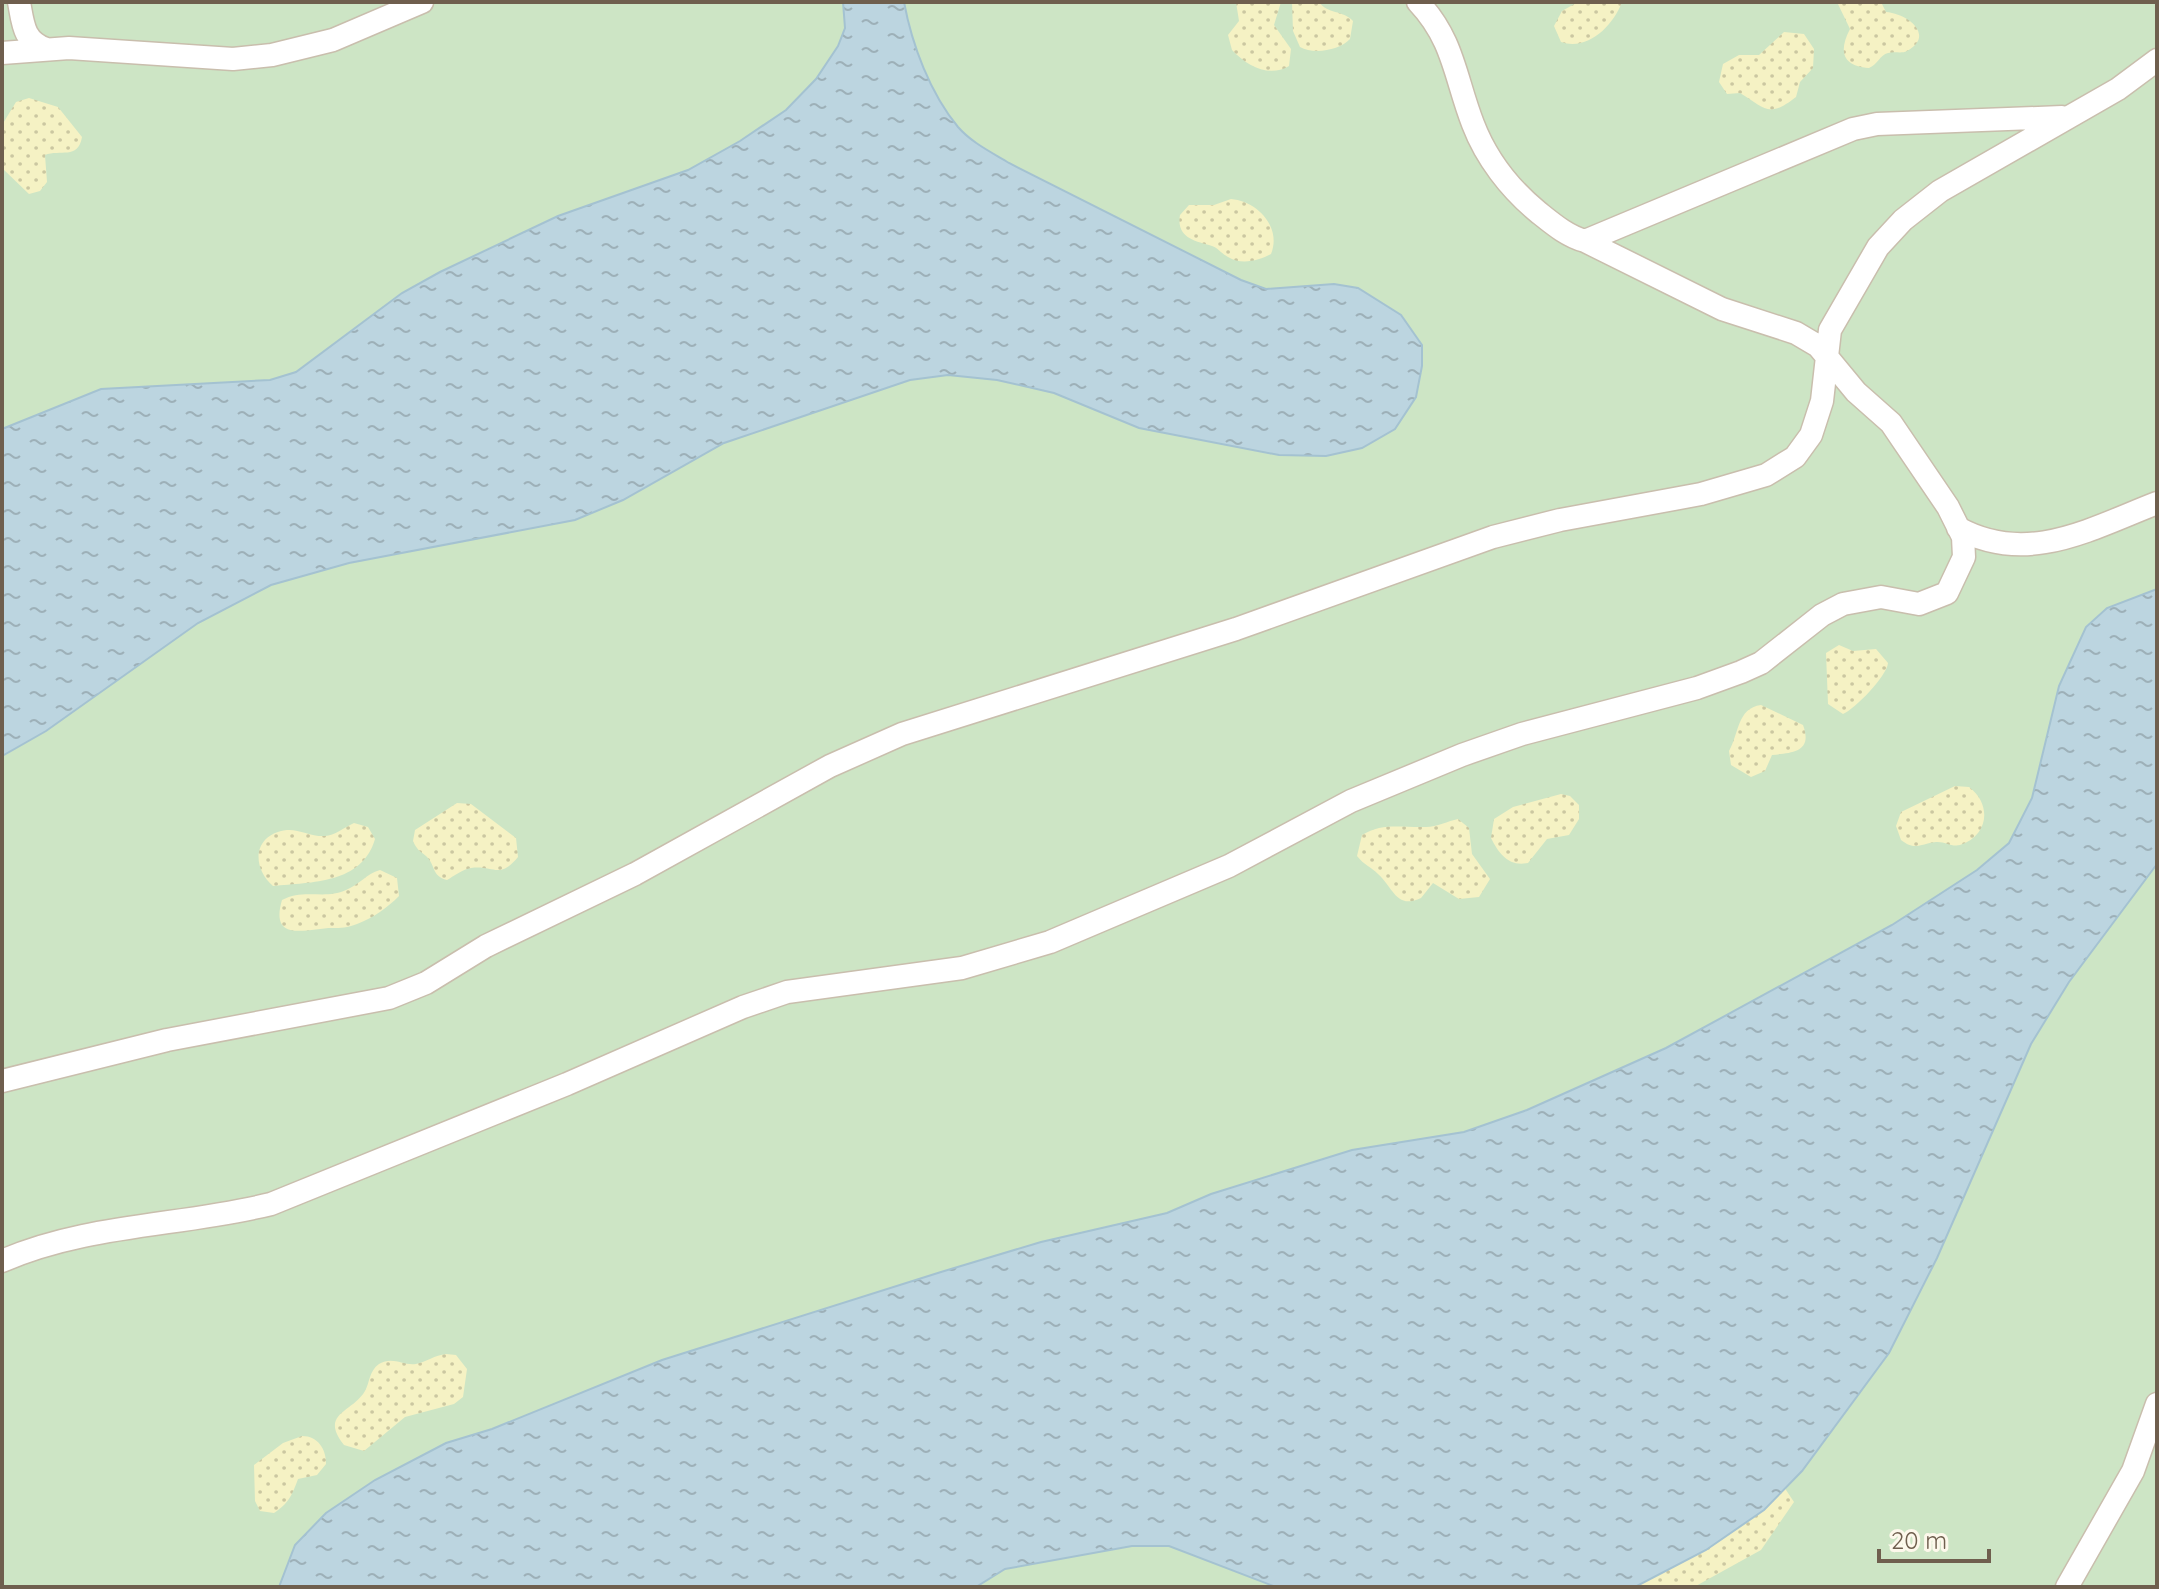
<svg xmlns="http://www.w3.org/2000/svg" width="2159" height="1589" font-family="Quicksand,sans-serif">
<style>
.green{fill:#cde5c5}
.sand{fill:url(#sand-dots)}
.water{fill:url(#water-ripples);stroke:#a4c2d1;stroke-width:2}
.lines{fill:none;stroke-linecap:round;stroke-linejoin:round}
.lane-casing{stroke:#c9bead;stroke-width:25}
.lane{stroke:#fff;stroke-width:22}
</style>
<defs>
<pattern id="sand-dots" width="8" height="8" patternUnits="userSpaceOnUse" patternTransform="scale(2)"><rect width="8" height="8" fill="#f5f2c4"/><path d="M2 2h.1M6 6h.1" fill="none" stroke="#cbc7a1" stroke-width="1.8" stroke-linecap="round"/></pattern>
<pattern id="water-ripples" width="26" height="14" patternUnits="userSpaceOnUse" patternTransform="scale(2)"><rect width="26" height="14" fill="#bcd5e0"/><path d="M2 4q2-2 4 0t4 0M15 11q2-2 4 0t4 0" fill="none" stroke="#9db0b8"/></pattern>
</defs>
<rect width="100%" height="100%" fill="#f9f5e5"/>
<path class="green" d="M2,2H2157V1587H2Z"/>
<path class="sand" d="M1236,2H1281L1274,25L1291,49L1289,66C1269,78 1247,66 1232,50L1228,35L1239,21Z
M1292,2H1319C1327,14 1343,10 1353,21L1350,39C1340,50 1314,55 1300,47L1293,31Z
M1578,2H1622C1613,26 1588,51 1561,42L1554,26L1562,11Z
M1881,2L1886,12C1909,14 1935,36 1907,51C1901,54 1895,51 1888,53C1880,55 1877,65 1869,68C1841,66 1839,50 1850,29L1837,2Z
M1784,32L1804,34L1814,49L1813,68L1800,82L1796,97C1768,119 1765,108 1740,93L1727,94L1719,82L1723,64L1739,55H1759Z
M29,98L58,107L82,137C78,160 60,149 45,155L47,182L40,191L29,194L2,168V125L16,102Z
M1231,199C1257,201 1282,227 1271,254C1258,261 1241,265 1228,257C1222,254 1218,248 1212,246C1195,241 1176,238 1180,215L1189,205H1214Z
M1839,645L1853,651L1876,649L1888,663C1887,676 1855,709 1843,714L1828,704L1826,653Z
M1761,705L1803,725C1813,752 1793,753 1772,755L1765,771L1751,777L1731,765L1729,751C1739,734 1737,708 1761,705Z
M1955,786L1969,787C1992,804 1989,836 1960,845C1951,847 1944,841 1936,842C1920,844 1915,851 1901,840L1896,826L1901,812Z
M1561,794L1570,796L1579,805V819L1569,835L1547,839L1528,863C1509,867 1499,854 1491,838L1494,819L1513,807Z
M457,803L471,804L516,838L518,857C499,880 494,865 471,868C463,869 454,876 447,880C431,876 436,865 426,856C419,850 417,850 413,841L415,830Z
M1458,819L1469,828L1472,854L1490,879L1479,897L1459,899L1433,883L1421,898C1396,910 1393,887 1378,874C1371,867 1364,865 1357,856L1362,835C1383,822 1403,828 1426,827C1437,827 1448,821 1458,819Z
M354,823L368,827L375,839C362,884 312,882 273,886C251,867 253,834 287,830C299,829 312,837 325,836C334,836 345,827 354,823Z
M380,870L397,878L399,896C387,908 373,918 357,924C347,928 341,928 332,928C309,928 269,944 282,900C304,888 325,900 346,890C359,885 366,874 380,870Z
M446,1354L456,1355L467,1369L463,1397L454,1404L405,1417L364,1451L344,1445C319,1413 352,1413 365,1391C370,1382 369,1371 379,1364C393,1356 403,1366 416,1364C426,1362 435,1355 446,1354Z
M302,1436C318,1436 326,1449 326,1464L317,1475L298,1479C292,1495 289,1503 274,1513L260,1511L255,1501L254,1465L283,1443Z
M1782,1484L1794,1502L1761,1550L1694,1587H1606Z"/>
<path class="water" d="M843,2H904C912,45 930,93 958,127C972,143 991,152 1009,163L1241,280L1266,289L1334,284L1358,288L1401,315L1422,345V366L1416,397L1395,429L1362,448L1326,456L1279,455L1139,428L1054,393L997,380L948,375L910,380L724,443L623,500L575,520L349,563L271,585L198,623L46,731L2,756V429L101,389L270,380L296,372L402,293L440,272L558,216L688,170L740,141L786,110L816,79L838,46L845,28Z
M2157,589V864L2069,982L2031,1044L1937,1258L1889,1353L1802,1471L1764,1510L1706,1550L1635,1587H1276L1169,1546H1132L1005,1569L976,1587H279L295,1545L326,1513L375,1480L446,1443L492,1429L662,1360L941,1272L1041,1242L1167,1213L1211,1194L1352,1150L1464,1132L1527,1110L1666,1048L1892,925L1977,870L2009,843L2032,798L2059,686L2086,627L2107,608Z"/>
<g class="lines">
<defs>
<path id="lane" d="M19,2C23,23 23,41 46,49
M1418,2C1454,40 1455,78 1473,124C1486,158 1510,189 1538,212C1553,224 1567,236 1585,241L1853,129L1877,124L2062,117
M2,53L69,48L233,59L272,55L333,40L422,2
M1958,528C2027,566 2090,529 2157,503
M2,1081L167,1040L389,998L426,983L486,946L635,874L830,766L902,734L1236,629L1493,537L1560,520L1701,494L1766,475L1795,457L1811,435L1822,401L1830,330L1878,247L1903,220L1940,191L2118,89L2157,60
M2,1261C86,1224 182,1226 271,1204L567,1084L743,1007L787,992L962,968L1050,942L1229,866L1351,801L1462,755L1522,734L1697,688L1741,672L1761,663L1822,615L1843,604L1881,597L1919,604L1947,593L1964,557L1963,537L1948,507L1891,423L1856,392L1818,346L1796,333L1722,309L1585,241
M2067,1587L2133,1471L2157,1404"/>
</defs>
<use href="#lane" class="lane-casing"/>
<use href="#lane" class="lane"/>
</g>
<rect width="2159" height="1589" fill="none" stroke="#6f5f4e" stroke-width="8"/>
<path d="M1879 1549v12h110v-12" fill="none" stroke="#6f5f4e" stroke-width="4"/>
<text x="1891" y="1549" font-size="24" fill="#6f5f4e" stroke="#fdf8eb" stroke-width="6" paint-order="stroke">20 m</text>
</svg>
